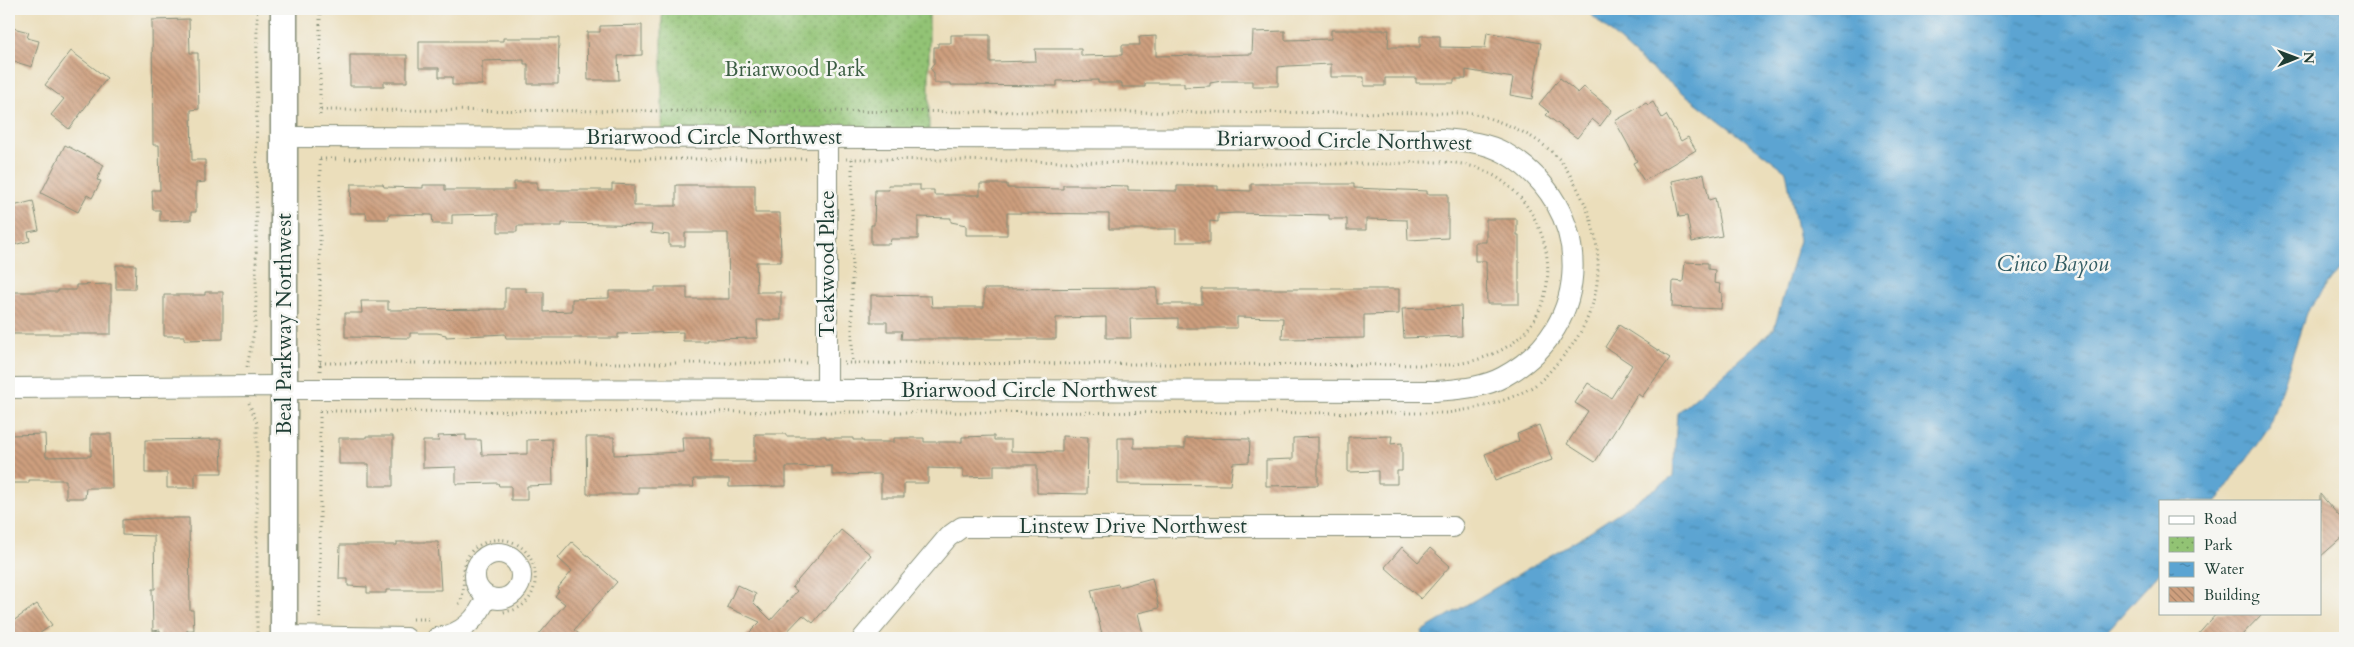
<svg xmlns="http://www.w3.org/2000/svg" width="2354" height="647" font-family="Cardo,serif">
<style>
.park{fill:url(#park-dots);stroke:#588054}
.water{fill:url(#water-ripples);stroke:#3d7083}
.building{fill:url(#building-back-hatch)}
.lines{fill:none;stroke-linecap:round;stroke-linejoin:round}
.minor-casing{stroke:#858e78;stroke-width:22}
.major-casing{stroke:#858e78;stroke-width:29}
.path{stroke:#858e78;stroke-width:3;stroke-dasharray:1 4;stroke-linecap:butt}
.minor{stroke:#fff;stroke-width:20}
.major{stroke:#fff;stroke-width:26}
.labels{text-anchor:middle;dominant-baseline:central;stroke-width:5;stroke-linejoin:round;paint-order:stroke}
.park-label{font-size:21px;fill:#3c5e44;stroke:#f6f6f2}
.street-label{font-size:21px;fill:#1f3d34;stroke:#f6f6f2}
.water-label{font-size:22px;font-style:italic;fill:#315c63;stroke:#f6f6f2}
</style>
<defs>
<pattern id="park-dots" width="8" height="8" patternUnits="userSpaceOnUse" patternTransform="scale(1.25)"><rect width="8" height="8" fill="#92c374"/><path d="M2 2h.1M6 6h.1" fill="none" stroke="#77a060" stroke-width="1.8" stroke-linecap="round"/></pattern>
<pattern id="water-ripples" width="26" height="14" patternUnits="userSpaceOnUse" patternTransform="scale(1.25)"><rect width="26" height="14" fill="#5ba4d2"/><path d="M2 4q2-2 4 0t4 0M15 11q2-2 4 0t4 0" fill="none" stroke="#4b87ab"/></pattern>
<pattern id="building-back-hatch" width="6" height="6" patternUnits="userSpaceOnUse" patternTransform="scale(1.25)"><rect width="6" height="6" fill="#ce9f7e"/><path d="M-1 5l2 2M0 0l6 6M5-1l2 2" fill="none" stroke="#a78368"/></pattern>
</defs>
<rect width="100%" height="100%" fill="#f6f6f2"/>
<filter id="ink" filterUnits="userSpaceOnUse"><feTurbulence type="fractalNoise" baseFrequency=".02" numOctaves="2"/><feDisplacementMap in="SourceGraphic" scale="10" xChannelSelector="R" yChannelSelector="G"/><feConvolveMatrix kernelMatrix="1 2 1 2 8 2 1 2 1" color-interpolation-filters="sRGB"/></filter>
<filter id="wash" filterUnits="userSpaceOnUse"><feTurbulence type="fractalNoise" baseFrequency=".0096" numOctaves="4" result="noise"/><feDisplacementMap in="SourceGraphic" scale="20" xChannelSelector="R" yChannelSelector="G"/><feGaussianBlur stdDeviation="1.12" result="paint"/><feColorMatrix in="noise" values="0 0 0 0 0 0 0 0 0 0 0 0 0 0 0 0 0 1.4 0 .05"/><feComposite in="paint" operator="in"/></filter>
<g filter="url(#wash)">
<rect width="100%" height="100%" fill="#ebdebb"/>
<path class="park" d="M662,9H929V130L662,131Z"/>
<path class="water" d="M1585,9H2345V262L2307,311L2269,427L2217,501H2160V572L2101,638H1424L1422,631L1578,539L1673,477L1677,413L1774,329L1799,240L1786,171L1645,64Z"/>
<g id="blocks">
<path class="building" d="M189,19L190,53H198V69L199,109L191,110L192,160H205V182L196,183V212H191V220L160,221V210H153L152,190H160L159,145H153L152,20Z
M642,25V55L618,56L619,80H588L587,32H600V26Z
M9,27L29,32L27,38L39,41L32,67L9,60Z
M1331,30H1389L1388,47H1420V36H1440V47L1485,48L1487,32L1541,43L1532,99L1510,95L1513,78L1466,70V79H1454V83H1416V78H1385V86H1364V77H1331V64L1287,66L1278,67V86H1252V81H1222L1210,83V86L1184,87V83H1145V87H1122V83H1098V80L1057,81V86L951,85V83H934V73L930,68L934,63V47H938V43H951V35H990V62L1036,61L1035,49H1081V56L1122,55V45H1140L1139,37L1156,36V56L1252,54L1253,32L1285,31V40L1331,39Z
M503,38H559L558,84H528V64H524V60L482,61V85H452V77H439V68H419V41H503Z
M71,51L107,78L69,129L51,115L64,99L45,85Z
M350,55H407V82H384V86H350Z
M1560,78L1578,93L1584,87L1612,110L1600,126L1592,119L1577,138L1546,115L1549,112L1539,104Z
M1653,102L1662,118L1666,115L1681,141L1688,137L1696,150L1644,181L1633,163L1637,161L1615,121L1646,103L1648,105Z
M65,145L104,165L97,180L101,181L92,198L87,195L78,212L41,193Z
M1704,174L1709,200L1715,198L1722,236L1692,242L1687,216L1679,217L1672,181Z
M514,182H537V190H612V184L634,185V206H676V185H755V213H780L781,262H756L757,292H781V320H757L758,338L707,339V341H683V332L618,334V338H506L505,334L446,337V335L437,333H410V338L345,337V313H362L361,301H388V310L505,309V288H526V292H544V312L572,311V299L609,298V291H655V287H687V299H729L728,233H685V246H669V235L651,233L652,225L562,223V226H517V232H498V214L452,215V224H433L432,215L389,214V219H367L366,213H350L351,184H383L384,187L423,188V185H445V190H514Z
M980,184H1007V188L1063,189V185H1089L1128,186V190L1177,191V186H1218V190L1251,191V184H1354V188L1427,191V194H1448V238L1408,240L1407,220L1366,219V230H1347V219H1329V215L1236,213L1218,214V222L1210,221V242H1176V229H1109V214L1007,213V235H966V225L951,222V218L918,217V239H891L890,244H871V225H874L875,190H889L888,185H920V190H934V195H980Z
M33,201L39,230L28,232L30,241L9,246V207Z
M1486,219H1517V235H1519V304H1487L1486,261H1475V242H1486Z
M1685,262L1708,263V269L1715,270L1714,283L1720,284L1719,292L1722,293L1721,309L1672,307L1673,281L1683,282Z
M116,265H136L135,289H116Z
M111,284V334H9V292H58V290H76V285Z
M1157,288V304H1202V289H1399V314L1364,315V338L1282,339L1283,318L1237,317V328H1178V318L1130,319L1131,338H1106V317L1056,318V339H901L902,331H887V322H871V295L931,296L932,307H984V289Z
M205,292H223V339L184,340V336H164V295H205Z
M1461,306L1462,336L1404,338L1402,309Z
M1619,325L1670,358L1642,397L1638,394L1595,462L1567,444L1588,411L1575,403L1588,383L1611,398L1632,365L1605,347Z
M1539,425L1552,460L1495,481L1485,454L1519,441L1517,434Z
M45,434L46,457L91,456V434H111L112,488H86L85,498H66V480H29V483H9V435Z
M755,434H786V436H826V438H853V440H863V442H894V438H924V442H962V437L994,436V440H1011V451L1062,452V436L1088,437L1087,494L1037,493V465H994V476L963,477V469L928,468V483H904V497H881V474L832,475V466L786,467V486L729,487V479H693L694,487H638V494H587L586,437H614V455L683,452L682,437H711V462H755Z
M466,435V440H481L482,455L527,454V440L552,439L553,485L527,486V500H511V486H499L498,483L456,484V467L423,468V441H439L438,436Z
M366,436H393V486H369V464H339V438H366Z
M1392,436L1391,444L1402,443V471H1397V484H1378V471L1348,472V437Z
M1318,437V485L1266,486V460L1293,459V438Z
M1118,438H1134V448H1185V438L1250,439L1249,462L1233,463L1230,485L1118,484Z
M221,439L222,473H195V488H167V473H145V440Z
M2320,494L2345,523V535L2320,557Z
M154,518H189L190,610H193L194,630H187V638H160V630L153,631L152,589H155L154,536L122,535V520Z
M841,530L871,555L825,611L824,610L813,623L803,615L781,638H744L760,622L727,607L737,585L756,594L753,602L771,620L797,591L792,587Z
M397,542H438L441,590H386V593H367V587L348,586V579H339L340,545H397Z
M572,542L617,582L574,630L584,638H536L565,604L555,596L559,591L557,589L572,571L558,558Z
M1402,547L1418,562L1430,548L1450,566L1421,599L1385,567Z
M1152,578L1159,608L1138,613L1144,638H1103L1091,590L1118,584L1119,587Z
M37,604L52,625L33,638H9V624Z
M2217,613H2263L2239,638H2195Z"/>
</g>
</g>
<g filter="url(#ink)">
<use href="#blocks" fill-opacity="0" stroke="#858e78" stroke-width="1"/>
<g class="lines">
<defs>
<path id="minor" d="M9,388L275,386L284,389H320L1436,391C1458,389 1483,388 1503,377C1596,328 1595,205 1505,153C1485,142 1464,141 1442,139L284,137
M827,390V137
M475 576a23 23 0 1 1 46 0a23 23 0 1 1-46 0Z
M284,636L406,638
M437,638C461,635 478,619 487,596
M863,638L948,537L962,527H1453"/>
<path id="major" d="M284,9V638"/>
</defs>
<use href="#minor" class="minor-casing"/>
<use href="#major" class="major-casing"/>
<path class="path" d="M320,9V118
M320,159H809
M852,159V363
M320,363H808
M844,363L1448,365C1479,362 1513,351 1532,323C1569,269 1537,188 1477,168C1449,158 1414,163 1385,164C1356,164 1327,164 1297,164C1147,164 996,160 846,159
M247,367L255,327L256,299L257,9
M320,371V157
M249,403L257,423V638
M320,411L1447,413C1479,408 1505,403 1534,386C1543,380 1551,370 1558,362C1607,311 1609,244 1575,184C1570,175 1564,163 1556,156C1533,133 1503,122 1472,113L320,110
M459,604C468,590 458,571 470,553C475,546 485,542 493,540C537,534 550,594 516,609C511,611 506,611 501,613
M320,618V409
M413,619H432"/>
<use href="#minor" class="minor"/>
<use href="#major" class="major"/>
</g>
</g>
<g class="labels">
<g class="park-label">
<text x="795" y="69">Briarwood Park</text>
</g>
<g class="street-label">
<text x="714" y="137">Briarwood Circle Northwest</text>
<text transform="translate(1344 141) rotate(1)">Briarwood Circle Northwest</text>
<text transform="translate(827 264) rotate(-90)">Teakwood Place</text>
<text transform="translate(284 324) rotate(-90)">Beal Parkway Northwest</text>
<text x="1029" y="390">Briarwood Circle Northwest</text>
<text x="1133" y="526">Linstew Drive Northwest</text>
</g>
<g class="water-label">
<text x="2053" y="264">Cinco Bayou</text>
</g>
</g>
<rect width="2354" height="647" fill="none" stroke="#f6f6f2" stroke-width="30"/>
<rect x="2159" y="500" width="162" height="115" fill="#f6f6f2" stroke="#a0aca6"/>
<rect x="2169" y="516" width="25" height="8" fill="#ffffff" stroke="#a0aca6"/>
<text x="2204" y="524" font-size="15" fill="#1f3d34">Road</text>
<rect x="2169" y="537" width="25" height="15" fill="url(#park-dots)" stroke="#a0aca6"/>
<text x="2204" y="550" font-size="15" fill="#1f3d34">Park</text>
<rect x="2169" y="562" width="25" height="15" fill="url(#water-ripples)" stroke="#a0aca6"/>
<text x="2204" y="574" font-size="15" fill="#1f3d34">Water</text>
<rect x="2169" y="587" width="25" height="15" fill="url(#building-back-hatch)" stroke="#a0aca6"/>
<text x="2204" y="600" font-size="15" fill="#1f3d34">Building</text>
<g transform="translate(2296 58) rotate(89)" stroke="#f6f6f2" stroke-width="4" paint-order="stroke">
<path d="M0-4L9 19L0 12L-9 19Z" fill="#1f3d34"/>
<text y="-8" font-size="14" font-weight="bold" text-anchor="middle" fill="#1f3d34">N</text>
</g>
</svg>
